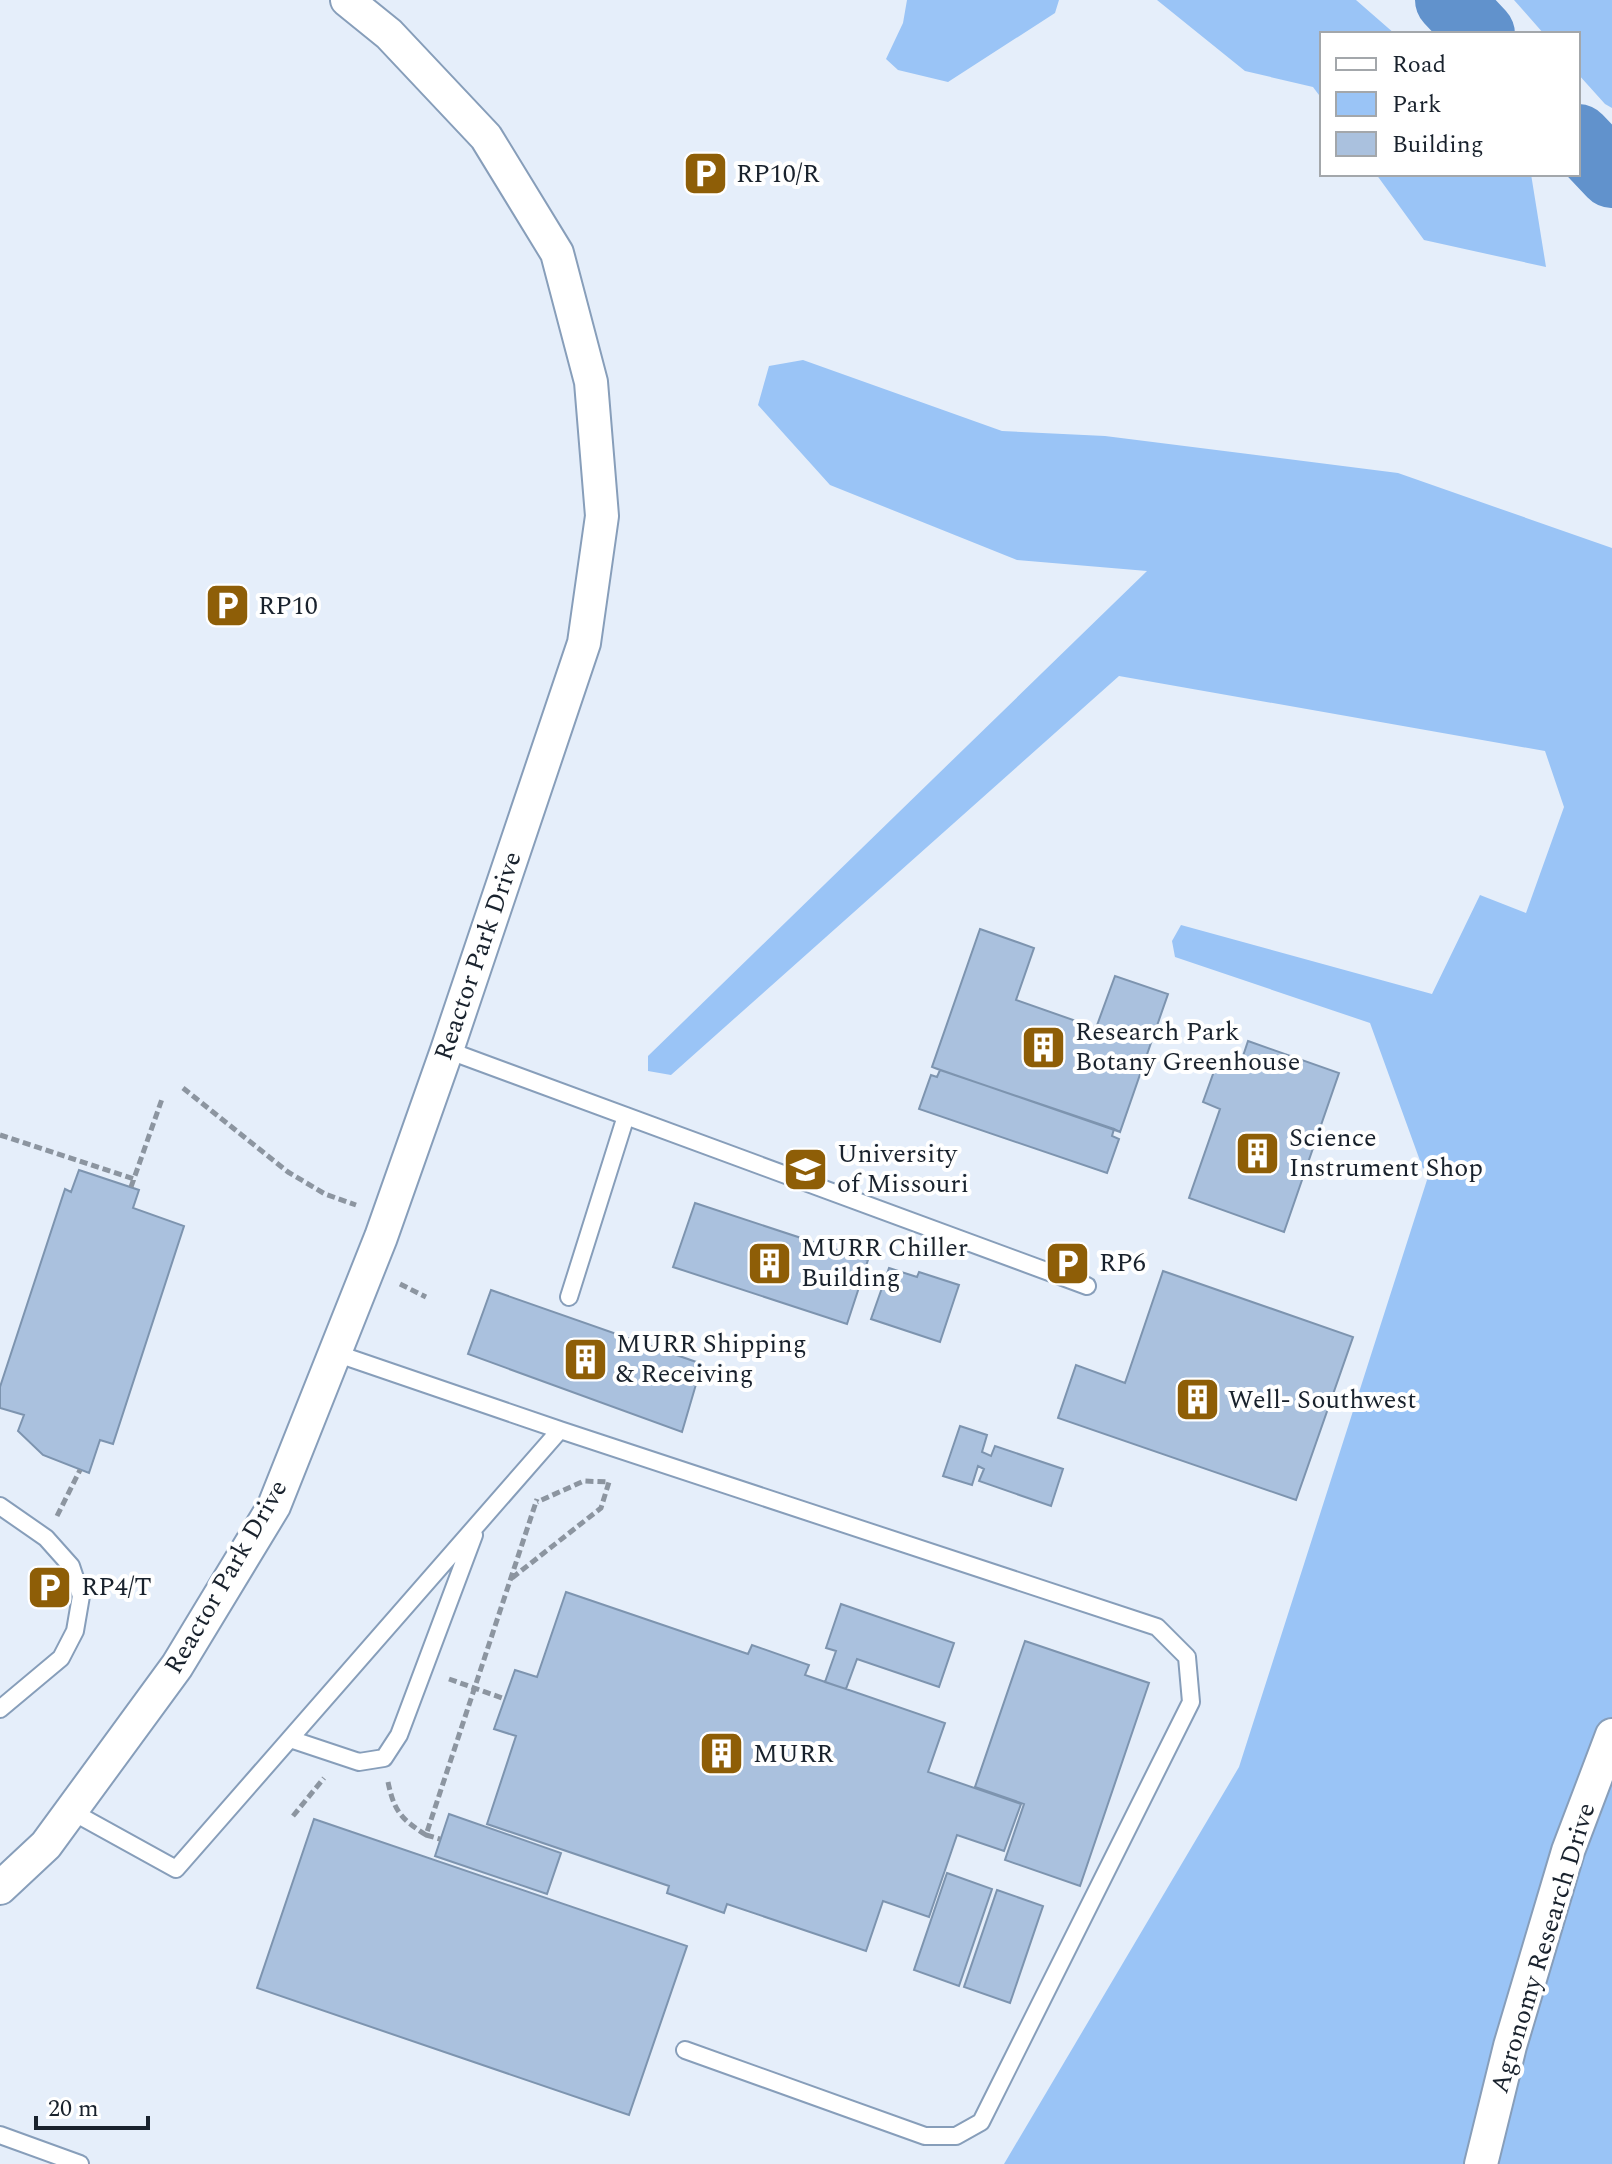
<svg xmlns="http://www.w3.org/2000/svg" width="1612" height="2164" font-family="Spectral,serif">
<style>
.green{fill:#9ac4f6}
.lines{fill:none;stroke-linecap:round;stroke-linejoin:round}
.river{stroke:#6192cc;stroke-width:68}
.building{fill:#aac1de;stroke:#7d94af;stroke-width:2}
.service-casing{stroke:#879eba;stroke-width:20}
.minor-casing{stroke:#879eba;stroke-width:36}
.path{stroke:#8c95a0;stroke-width:5;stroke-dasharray:8 4;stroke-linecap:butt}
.service{stroke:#fff;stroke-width:16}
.minor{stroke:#fff;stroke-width:32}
.labels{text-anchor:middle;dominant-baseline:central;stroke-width:8;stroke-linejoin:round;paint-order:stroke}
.poi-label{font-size:26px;fill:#19222d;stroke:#fff;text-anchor:start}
.street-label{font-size:26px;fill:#19222d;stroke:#fff}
</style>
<rect width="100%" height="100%" fill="#e5eefa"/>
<path class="green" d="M907,0H1059L1055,13L948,82L898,70L886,59L903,23Z
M1157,0H1356L1395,34H1322V99L1313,87L1245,71Z
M1514,0H1612V108L1605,104L1578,74V34H1544Z
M1376,174H1531L1546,267L1424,240Z
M803,360L1002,431L1105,436L1398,473L1612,548V2164H1004L1239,1767L1427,1180L1370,1023L1175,957L1172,941L1181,925L1432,994L1480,895L1526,913L1564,807L1545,751L1119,676L671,1075L648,1071V1056L1147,571L1017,560L830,485L758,405L769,366Z"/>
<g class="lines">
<path class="river" d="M1449,0L1481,34
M1578,138L1612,174"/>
</g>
<path class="building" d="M980,929L1034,948L1016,1000L1096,1028L1115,976L1168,994L1120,1132L1114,1129L1112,1136L1119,1139L1107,1173L919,1109L931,1075L937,1077L940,1070L932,1067Z
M980,929L1034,948L1016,1000L1096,1028L1115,976L1168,994L1120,1132L932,1067Z
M1248,1041L1339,1073L1284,1232L1189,1198L1220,1109L1203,1102L1217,1063L1238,1071Z
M940,1070L1114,1129L1112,1136L1119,1139L1107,1173L919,1109L931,1075L937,1077Z
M79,1170L139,1190L133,1208L184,1226L113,1444L100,1440L89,1473L43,1455L18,1431L24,1415L0,1408V1387L65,1189L71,1192Z
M695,1203L868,1260L847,1324L673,1267Z
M889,1268L917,1277L919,1272L959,1285L940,1342L871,1319Z
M1163,1271L1353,1337L1296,1500L1058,1418L1076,1365L1125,1383Z
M491,1290L702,1364L682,1432L468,1354Z
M960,1426L987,1435L982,1452L991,1456L995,1446L1063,1469L1051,1506L979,1481L984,1469L978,1466L972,1485L943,1476Z
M566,1592L748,1654L752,1645L809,1665L805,1675L825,1682L836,1651L826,1648L841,1604L954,1643L939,1687L857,1659L846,1689L945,1723L928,1772L1021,1804L1004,1851L957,1835L929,1917L883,1901L866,1951L727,1904L724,1913L667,1893L669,1886L487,1824L516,1736L494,1729L515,1670L537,1677Z
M566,1592L748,1654L752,1645L809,1665L805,1675L945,1723L928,1772L1021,1804L1004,1851L957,1835L929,1917L883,1901L866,1951L727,1904L724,1913L667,1893L669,1886L487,1824L516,1736L494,1729L515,1670L537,1677Z
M841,1604L954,1643L939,1687L857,1659L846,1689L825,1682L836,1651L826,1648Z
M1025,1641L1149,1683L1080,1886L1005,1860L1024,1804L975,1787Z
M1025,1641L1149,1683L1080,1886L1005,1860L1024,1804L975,1787Z
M449,1814L561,1853L547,1894L435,1856Z
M449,1814L561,1853L547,1894L435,1856Z
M314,1819L687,1946L629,2115L257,1988Z
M314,1819L687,1946L629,2115L257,1988Z
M947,1873L992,1889L959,1986L914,1970Z
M947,1873L992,1889L959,1986L914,1970Z
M997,1890L1043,1906L1010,2003L964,1987Z
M997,1890L1043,1906L1010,2003L964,1987Z"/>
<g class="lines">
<defs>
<path id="service" d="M447,1050L1087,1286
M569,1297L626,1116
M335,1353L560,1430
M0,1506L46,1538L71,1566L81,1596L75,1631L61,1658L0,1709
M290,1739L359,1762L384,1758L399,1735L474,1535
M71,1811L176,1869L560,1430L1157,1627L1187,1657L1191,1702L981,2122L956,2136H925L685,2050
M0,2135L80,2164"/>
<path id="minor" d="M0,1888L46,1845L177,1666L274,1506L381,1237L447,1050L584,643L602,516L591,382L557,253L486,137L389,34L347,0
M1481,2164L1510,2046L1568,1851L1612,1735"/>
</defs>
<use href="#service" class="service-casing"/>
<use href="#minor" class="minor-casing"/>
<path class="path" d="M183,1088L288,1172L325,1194L356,1205
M0,1135L134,1179
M131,1187L162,1099
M400,1284L426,1297
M57,1516L80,1470
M512,1578L601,1508L609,1482L584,1481L537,1502
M449,1679L505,1699
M388,1782C394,1811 401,1819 426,1835L537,1499
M293,1816L324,1778
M426,1835L440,1839"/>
<use href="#service" class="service"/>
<use href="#minor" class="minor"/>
</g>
<defs>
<symbol id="parking-square" viewBox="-11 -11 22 22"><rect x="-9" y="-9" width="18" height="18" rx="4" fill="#8e5e07" stroke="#fff"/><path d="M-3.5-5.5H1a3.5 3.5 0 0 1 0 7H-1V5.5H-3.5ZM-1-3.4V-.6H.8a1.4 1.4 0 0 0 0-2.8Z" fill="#fff"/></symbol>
<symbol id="building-square" viewBox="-11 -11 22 22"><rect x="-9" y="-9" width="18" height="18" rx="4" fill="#8e5e07" stroke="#fff"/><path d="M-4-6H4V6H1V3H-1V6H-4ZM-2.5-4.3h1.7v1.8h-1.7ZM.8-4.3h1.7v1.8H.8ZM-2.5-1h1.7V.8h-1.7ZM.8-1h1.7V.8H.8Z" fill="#fff"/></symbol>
<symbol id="university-square" viewBox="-11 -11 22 22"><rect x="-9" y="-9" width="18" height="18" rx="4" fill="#8e5e07" stroke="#fff"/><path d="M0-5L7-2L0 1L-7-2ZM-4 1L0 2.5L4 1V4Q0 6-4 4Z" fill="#fff"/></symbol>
</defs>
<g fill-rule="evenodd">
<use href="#parking-square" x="680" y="148" width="51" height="51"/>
<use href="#parking-square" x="202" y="580" width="51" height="51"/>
<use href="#building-square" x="1018" y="1022" width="51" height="51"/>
<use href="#building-square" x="1232" y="1128" width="51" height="51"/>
<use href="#university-square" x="780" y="1144" width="51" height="51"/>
<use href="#building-square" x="744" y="1238" width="51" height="51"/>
<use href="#parking-square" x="1042" y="1238" width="51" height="51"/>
<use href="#building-square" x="560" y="1334" width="51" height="51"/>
<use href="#building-square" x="1172" y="1374" width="51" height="51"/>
<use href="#parking-square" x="24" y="1562" width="51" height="51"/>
<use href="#building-square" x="696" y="1728" width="51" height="51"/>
</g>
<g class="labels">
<g class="poi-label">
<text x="736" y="174">RP10/R</text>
<text x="258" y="606">RP10</text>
<text x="1075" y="1032">Research Park<tspan x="1075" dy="30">Botany Greenhouse</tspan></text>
<text x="1289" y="1138">Science<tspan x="1289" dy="30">Instrument Shop</tspan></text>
<text x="837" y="1154">University<tspan x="837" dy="30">of Missouri</tspan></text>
<text x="801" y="1248">MURR Chiller<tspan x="801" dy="30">Building</tspan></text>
<text x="1099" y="1263">RP6</text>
<text x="616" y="1344">MURR Shipping<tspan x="616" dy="30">&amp; Receiving</tspan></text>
<text x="1228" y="1400">Well- Southwest</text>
<text x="81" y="1587">RP4/T</text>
<text x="753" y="1754">MURR</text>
</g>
<g class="street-label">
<text transform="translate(478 956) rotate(-71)">Reactor Park Drive</text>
<text transform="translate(226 1577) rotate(-60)">Reactor Park Drive</text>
<text transform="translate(1543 1948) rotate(-73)">Agronomy Research Drive</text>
</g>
</g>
<rect x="1320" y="32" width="260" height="144" fill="#ffffff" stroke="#a3a7ab" stroke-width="2"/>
<rect x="1336" y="58" width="40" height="12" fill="#ffffff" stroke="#a3a7ab" stroke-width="2"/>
<text x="1392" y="72" font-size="24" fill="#19222d">Road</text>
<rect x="1336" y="92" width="40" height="24" fill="#9ac4f6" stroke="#a3a7ab" stroke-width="2"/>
<text x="1392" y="112" font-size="24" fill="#19222d">Park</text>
<rect x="1336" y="132" width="40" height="24" fill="#aac1de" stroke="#a3a7ab" stroke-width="2"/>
<text x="1392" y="152" font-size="24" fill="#19222d">Building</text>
<path d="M36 2116v12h112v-12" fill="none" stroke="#19222d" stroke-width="4"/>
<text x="48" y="2116" font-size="24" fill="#19222d" stroke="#ffffff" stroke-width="6" paint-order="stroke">20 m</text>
</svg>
